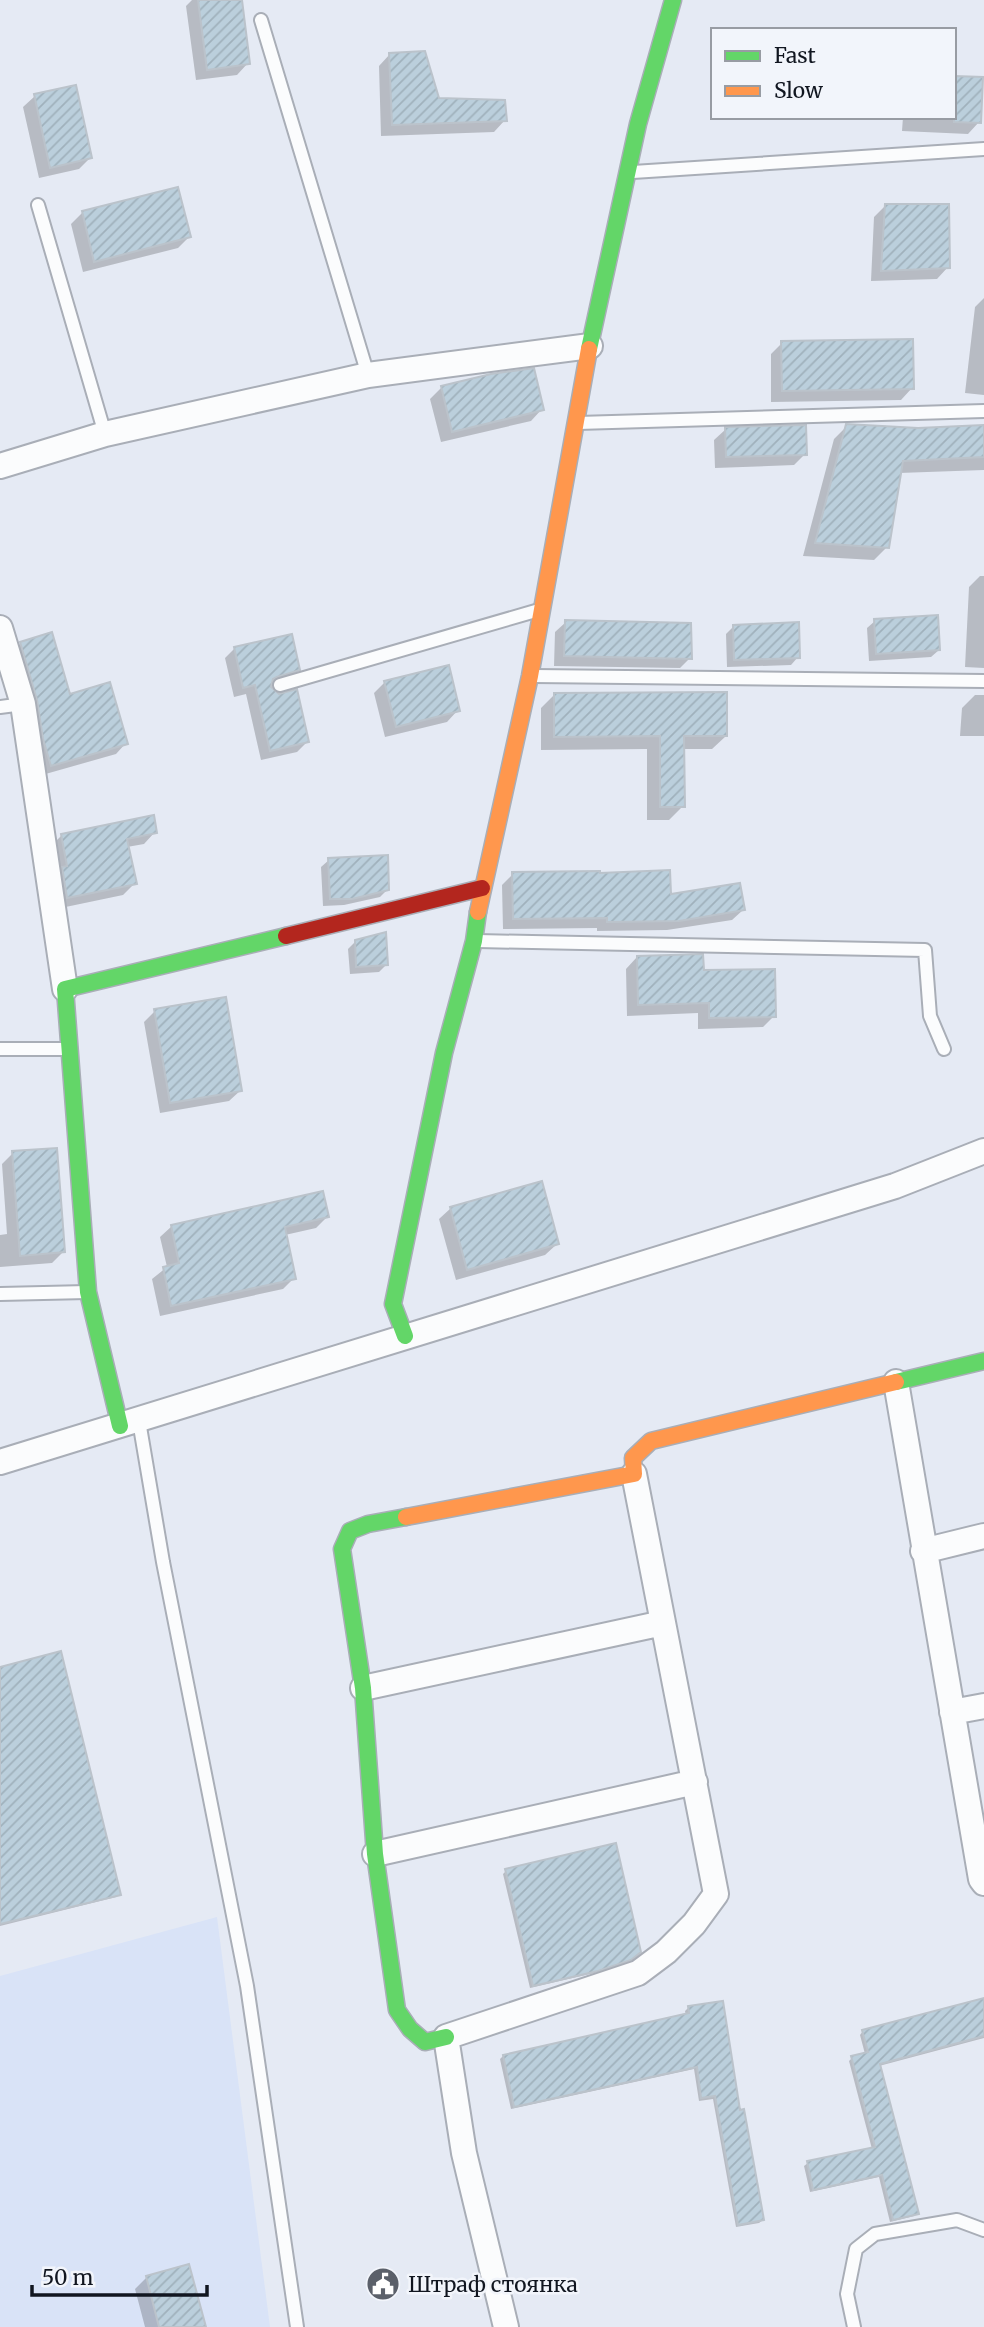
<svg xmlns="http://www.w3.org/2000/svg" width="984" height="2327" font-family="Merriweather,serif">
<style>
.built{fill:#d9e3f7}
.shadow{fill:#0003}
.building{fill:url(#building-hatch);stroke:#bbc3cb;stroke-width:2}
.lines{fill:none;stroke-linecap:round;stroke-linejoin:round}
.lane-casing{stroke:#a9aeb7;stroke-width:16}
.street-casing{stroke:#a9aeb7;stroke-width:28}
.fast-casing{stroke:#a9aeb7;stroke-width:19}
.slow-casing{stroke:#a9aeb7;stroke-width:19}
.jam-casing{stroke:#a9aeb7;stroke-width:19}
.lane{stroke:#fbfcfd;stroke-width:12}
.street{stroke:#fbfcfd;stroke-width:24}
.fast{stroke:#63d668;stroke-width:16}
.slow{stroke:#ff974d;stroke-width:16}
.jam{stroke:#b3261e;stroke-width:16}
.labels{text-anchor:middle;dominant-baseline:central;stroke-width:5;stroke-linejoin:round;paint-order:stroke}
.poi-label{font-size:21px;fill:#111620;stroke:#f2f5fb;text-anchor:start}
</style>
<defs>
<pattern id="building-hatch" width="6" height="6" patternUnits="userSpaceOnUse" patternTransform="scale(1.75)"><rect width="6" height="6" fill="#bbcfdc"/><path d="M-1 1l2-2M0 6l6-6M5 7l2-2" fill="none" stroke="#a0b1bc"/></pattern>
</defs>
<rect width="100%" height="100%" fill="#e5eaf4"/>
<path class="built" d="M217,1917L270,2327H0V1976Z"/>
<path class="shadow" d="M192,0H240L248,63L237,75L196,80L186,6Z
M390,54L438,100L505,120L494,132L381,136L379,66Z
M35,96L90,158L79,169L39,178L23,107Z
M903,117H954L979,122L968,134L902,131Z
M177,189L189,237L178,248L83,272L71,224L82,213Z
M885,206L948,267L937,279L871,281L874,217Z
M984,298V395L965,393L975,307Z
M782,343L912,388L901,400L771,402V354Z
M442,387L542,409L531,421L441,442L430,399Z
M847,426L918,430L984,427V470L899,473L887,547L874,560L803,556L834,439Z
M726,429L805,454L794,465L715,468L714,440Z
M980,576H984V668L965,667L969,587Z
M875,621L939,650L931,657L869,661L867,628Z
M566,622L690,658L680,668L554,666L555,632Z
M734,626L798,657L791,665L727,667L726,634Z
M21,643L69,696L126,743L116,754L42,775L11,653Z
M235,648L298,669L288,679L270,685V687L307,742L297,752L261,760L246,694L234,697L225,658Z
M385,682L458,710L447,722L385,737L374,693Z
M555,694L726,736L712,749H682L683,806L669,820H647V749L541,750V708Z
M975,695H984V736H960L962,708Z
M155,832L144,844L127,847L135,883L123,895L56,909L50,847L61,836Z
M329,860L388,889L380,897L344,905L323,906L321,867Z
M513,874L669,896L743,910L732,920L667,930L597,931V928L503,929L502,885Z
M356,941L386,965L379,972L350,974L348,949Z
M637,957L702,972L774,1016L763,1027L698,1029V1013L627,1016L626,969Z
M155,1011L241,1090L229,1101L160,1113L144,1022Z
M13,1153L63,1252L52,1263L0,1267V1235L7,1234L2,1164Z
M451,1208L557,1244L545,1255L456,1280L439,1219Z
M327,1217L316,1228L285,1235L294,1278L283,1289L160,1316L152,1279L167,1267L160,1237L172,1226Z
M0,1668L119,1894L116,1897L0,1926Z
M506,1871L636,1955L626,1962L594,1973L530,1988L503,1874Z
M984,1999V2038L879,2066L917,2213L914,2216L890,2222L879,2177L810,2192L804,2166L808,2163L872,2149L849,2061L852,2058L865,2054L860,2035L863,2031Z
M688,2008L738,2112L763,2220L759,2223L736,2227L713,2099L699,2101L694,2069L511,2109L500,2059L503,2056L686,2016L685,2011Z
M147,2277L204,2327H145L135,2289Z"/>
<path class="building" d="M198,0H242L250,64L207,70Z
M425,51L439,98L505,100L507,121L392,125L389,53Z
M954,76L983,77L981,123L954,122Z
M76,85L92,158L50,168L34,94Z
M178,187L191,237L94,262L82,211Z
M885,204H949L950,268L881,271Z
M913,339L914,389L782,391L781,341Z
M534,368L544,410L452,432L441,386L491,374Z
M846,424L918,428L984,425V457L903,461L889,548L815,543Z
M806,425L807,455L726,457L725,427Z
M938,615L940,650L876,654L874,619Z
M565,620L691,623L692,659L564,656Z
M799,622L800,658L734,660L733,625Z
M52,632L70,694L110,682L128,744L51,766L43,739L37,700L20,642Z
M292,634L300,670L277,677L273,679L271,687L279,694L297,689L309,742L270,751L255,685L243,688L234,647Z
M449,665L460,711L396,727L384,681Z
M727,692V736H684L685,807H660V736L554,737V693Z
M154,815L157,833L127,839L137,884L67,898L62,867L67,866L61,834Z
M388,855L389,890L352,899H330L328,858Z
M670,870L671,894L740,883L745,910L679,921L607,922V918L513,919L512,872L600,871V873Z
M386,932L388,965L356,967L355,940Z
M703,954L704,970L775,969L776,1017L709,1018V1003L638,1005L637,956Z
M226,997L242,1091L170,1103L154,1009Z
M57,1148L65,1252L20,1256L12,1151Z
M542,1181L559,1244L467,1270L450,1207Z
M323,1191L329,1217L285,1227L296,1279L171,1306L163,1267L179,1263L171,1225Z
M61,1651L121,1895L0,1924V1667Z
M616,1843L641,1952L631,1960L598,1971L533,1986L505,1869Z
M984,1998V2036L880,2064L919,2214L893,2220L882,2175L813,2190L807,2161L875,2147L851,2056L868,2052L862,2030Z
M723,2001L740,2110L744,2109L764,2220L738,2225L715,2096L701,2098L697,2067L514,2107L503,2055L689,2013L688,2006Z
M189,2264L206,2327H159L146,2276Z"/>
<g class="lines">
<defs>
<path id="lane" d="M261,20L368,375
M633,172L984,149
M38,205L105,434
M578,423L984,411
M534,676L984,681
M280,685L539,610
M0,707L23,704
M478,941L925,950L930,1016L944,1049
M0,1049H69
M0,1294L87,1292
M139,1421L163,1562L247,1986L297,2327
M854,2327L847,2294L856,2249L875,2234L957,2220L984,2230"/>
<path id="street" d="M0,466L105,434L368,375L590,346
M0,628L23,704L65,989
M896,1382L981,1879L984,1883
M0,1462L895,1186L984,1151
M923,1551L984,1536
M363,1688L663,1623
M952,1712L984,1706
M375,1854L695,1782
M506,2327L464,2153L446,2037L638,1973L666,1952L694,1924L716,1894L634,1474"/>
<path id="fast" d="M589,349L638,124L673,0
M405,1336L393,1304L444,1053L474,941L478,912
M896,1382L984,1361
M120,1426L88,1292L65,989L286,936
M406,1517L368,1524L350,1531L342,1549L363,1688L375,1854L397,2010L410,2029L425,2042L446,2037"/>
<path id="slow" d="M478,912L530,676L589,349
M406,1517L634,1474L633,1458L651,1441L896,1382"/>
<path id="jam" d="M286,936L482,888"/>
</defs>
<use href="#lane" class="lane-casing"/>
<use href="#street" class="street-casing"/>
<use href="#fast" class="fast-casing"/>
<use href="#slow" class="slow-casing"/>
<use href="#jam" class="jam-casing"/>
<use href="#lane" class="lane"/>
<use href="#street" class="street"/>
<use href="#fast" class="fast"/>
<use href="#slow" class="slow"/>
<use href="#jam" class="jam"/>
</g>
<defs>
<symbol id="civic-disc" viewBox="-11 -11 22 22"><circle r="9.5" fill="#5b606a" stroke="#f2f5fb"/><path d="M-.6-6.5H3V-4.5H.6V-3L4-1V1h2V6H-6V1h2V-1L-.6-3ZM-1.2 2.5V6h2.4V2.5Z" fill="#fff"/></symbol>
</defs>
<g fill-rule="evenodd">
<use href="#civic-disc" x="364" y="2265" width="38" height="38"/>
</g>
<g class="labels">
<g class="poi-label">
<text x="408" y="2284">Штраф стоянка</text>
</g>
</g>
<rect x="711" y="28" width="245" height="91" fill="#f2f5fb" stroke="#989ca3" stroke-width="2"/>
<rect x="725" y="51" width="35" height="10" fill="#63d668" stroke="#989ca3" stroke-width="2"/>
<text x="774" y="63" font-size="21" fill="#111620">Fast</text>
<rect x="725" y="86" width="35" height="10" fill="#ff974d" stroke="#989ca3" stroke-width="2"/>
<text x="774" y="98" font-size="21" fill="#111620">Slow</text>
<path d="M32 2285v10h175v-10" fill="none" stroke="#111620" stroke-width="3.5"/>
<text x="42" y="2285" font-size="21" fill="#111620" stroke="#f2f5fb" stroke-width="5" paint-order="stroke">50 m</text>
</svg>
